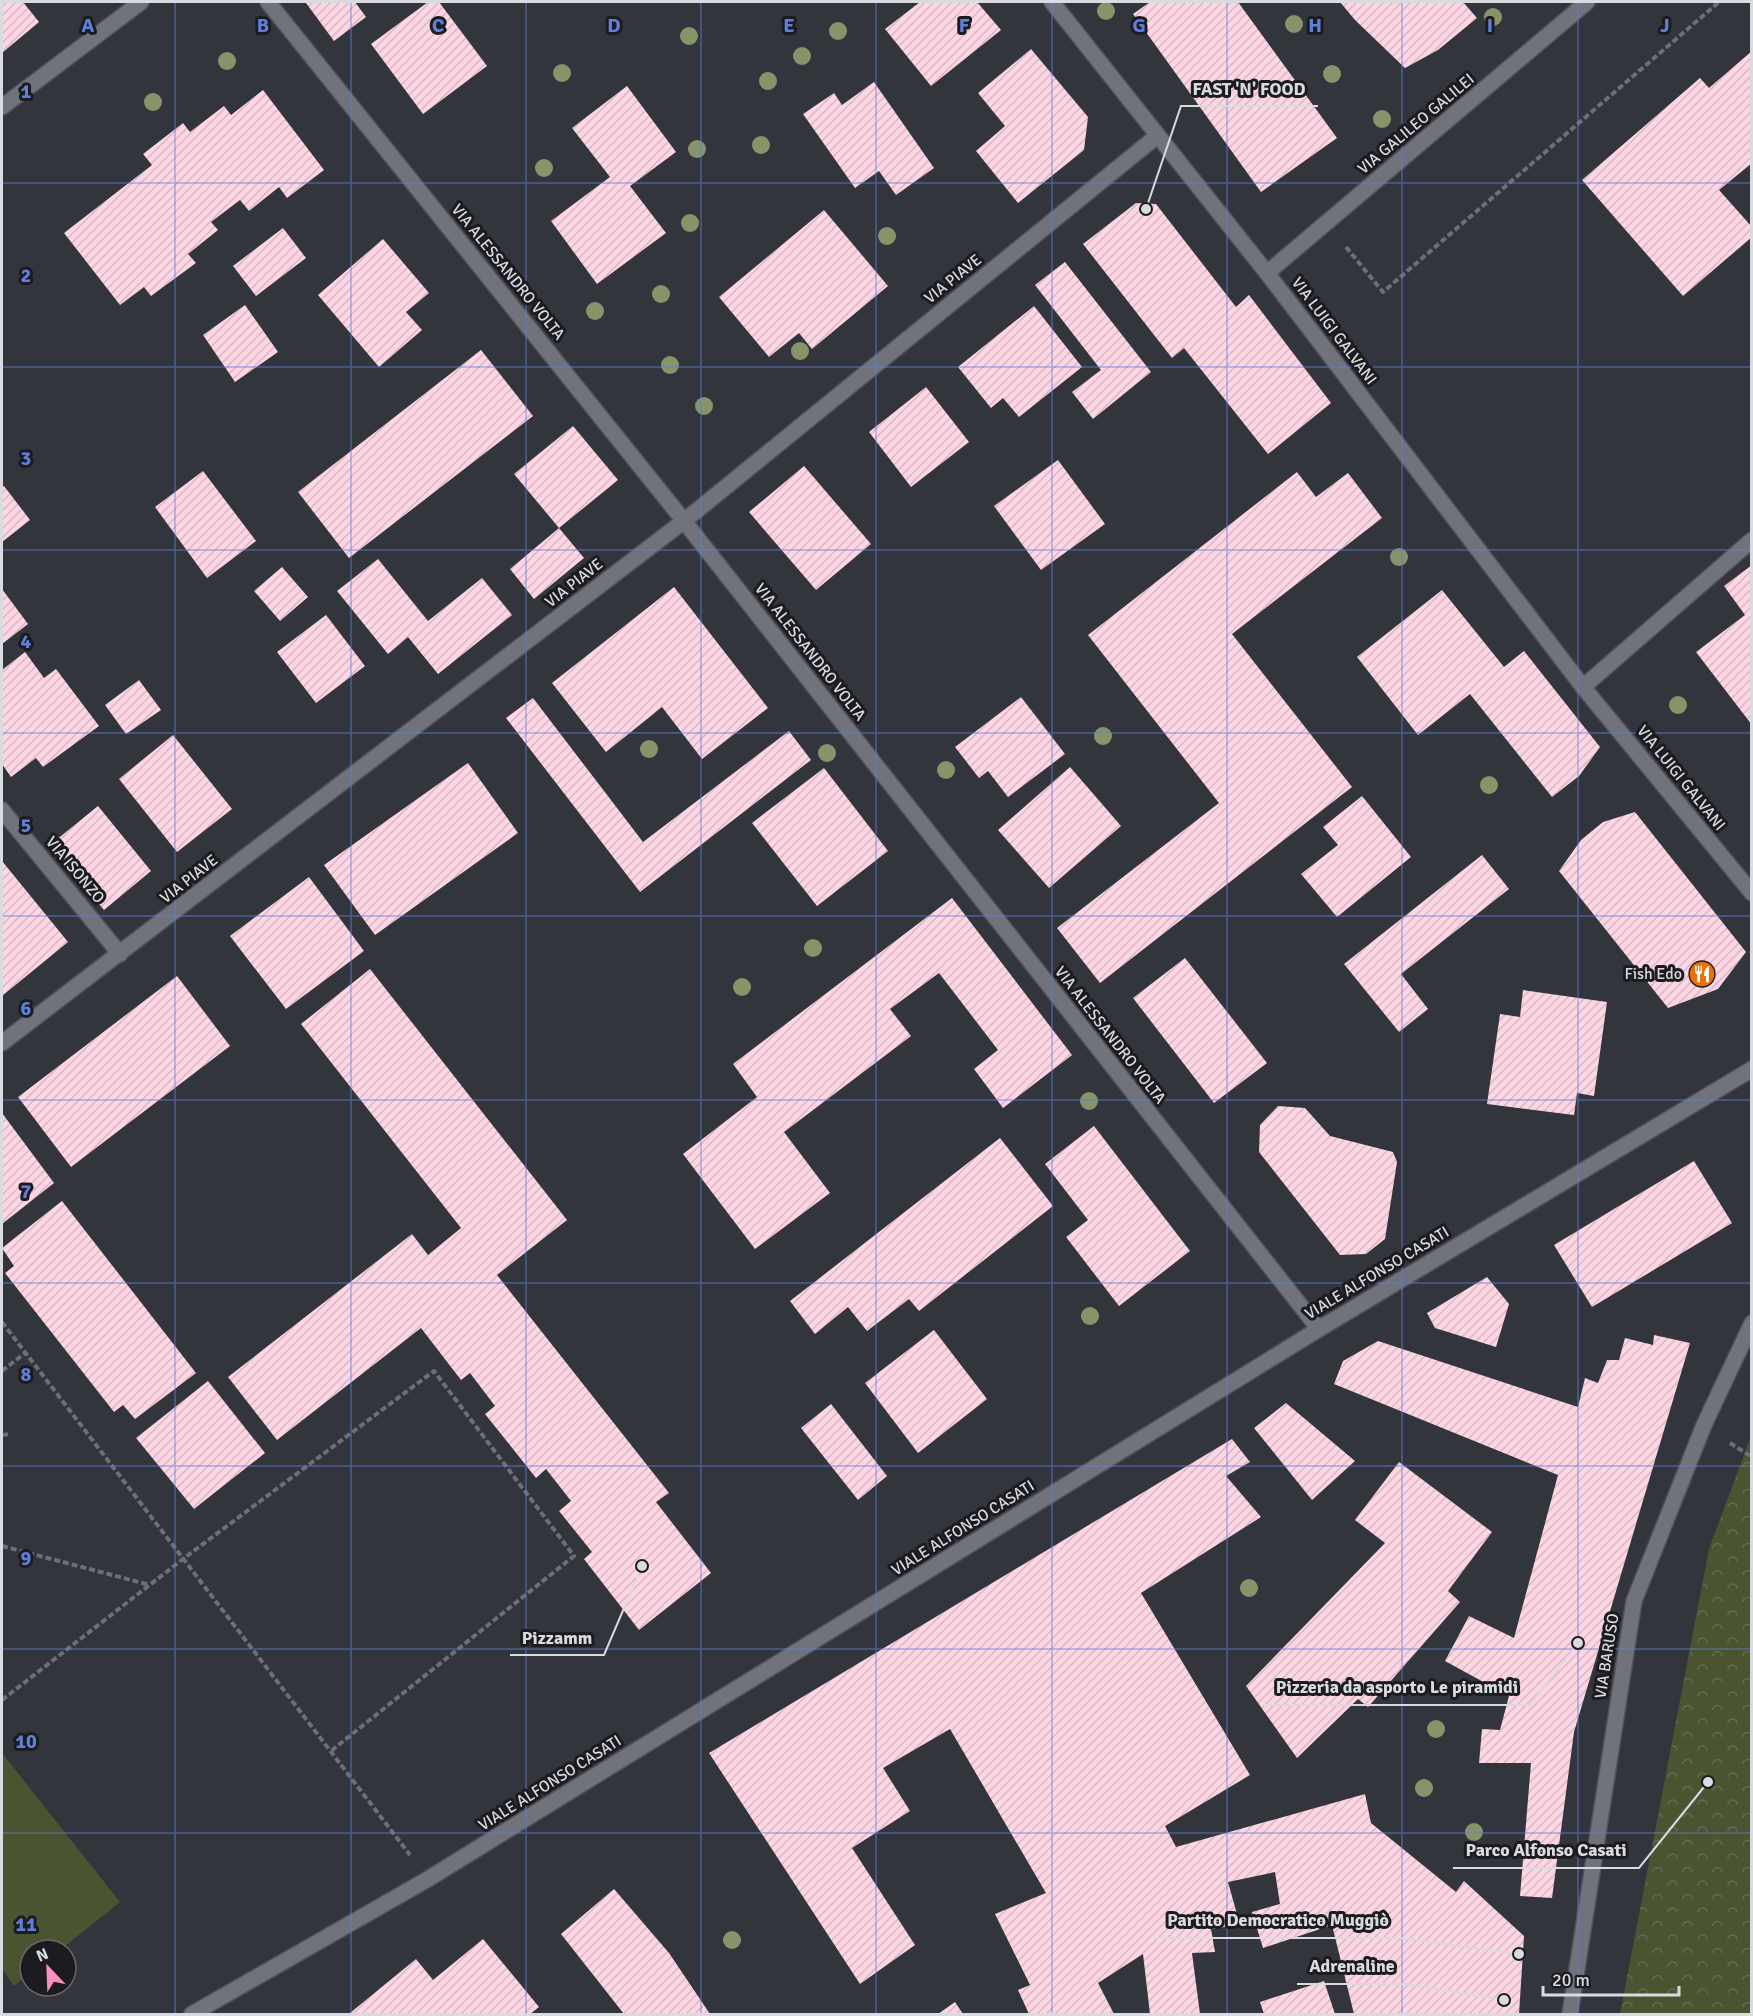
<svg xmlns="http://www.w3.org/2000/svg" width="1753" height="2016" font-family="Signika,sans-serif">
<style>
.grass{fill:#4b5430}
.park{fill:url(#park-crowns)}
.building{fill:url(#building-hatch)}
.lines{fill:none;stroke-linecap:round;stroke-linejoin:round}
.service-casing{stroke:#505159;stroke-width:18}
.minor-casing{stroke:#505159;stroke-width:18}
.path{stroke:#6d6f76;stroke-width:4;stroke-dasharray:6 3;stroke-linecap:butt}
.service{stroke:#70727c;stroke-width:15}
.minor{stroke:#70727c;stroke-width:15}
.tree{fill:#879469}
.grid{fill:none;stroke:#5f7fdb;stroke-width:1.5;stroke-opacity:0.55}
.labels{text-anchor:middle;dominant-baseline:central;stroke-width:6;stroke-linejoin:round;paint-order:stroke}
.street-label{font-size:16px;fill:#d9dbe0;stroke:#1c1c20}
.poi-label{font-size:16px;fill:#d9dbe0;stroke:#1c1c20;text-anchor:end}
.grid-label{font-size:20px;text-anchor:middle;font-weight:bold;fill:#5f7fdb;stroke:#1c1c20;stroke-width:6;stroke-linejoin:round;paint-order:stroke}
.leader{fill:none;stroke:#d9dbe0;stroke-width:2}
.callout-dot{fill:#d9dbe0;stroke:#1c1c20;stroke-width:2}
.callout-label{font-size:18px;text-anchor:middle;font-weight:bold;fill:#d9dbe0;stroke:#1c1c20;stroke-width:6;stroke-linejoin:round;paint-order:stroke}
</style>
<defs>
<pattern id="park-crowns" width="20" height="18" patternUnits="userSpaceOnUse" patternTransform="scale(1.5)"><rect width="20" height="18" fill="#4b5430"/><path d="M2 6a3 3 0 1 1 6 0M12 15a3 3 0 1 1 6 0" fill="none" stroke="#646c4e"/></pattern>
<pattern id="building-hatch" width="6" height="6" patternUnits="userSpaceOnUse" patternTransform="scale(1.5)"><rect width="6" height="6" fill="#fdd5e3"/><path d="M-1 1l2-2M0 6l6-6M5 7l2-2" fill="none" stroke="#d7b8c3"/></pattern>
</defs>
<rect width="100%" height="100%" fill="#33353d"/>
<path class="grass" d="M2,1753L120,1902L60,1950H30V1973L14,1986L2,1969Z"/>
<path class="park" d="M1751,1436V2014H1620L1709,1549Z"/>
<path class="building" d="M2,2H23L39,22L2,53Z
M308,2H355L366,17L334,41L306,3Z
M428,2H439L487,66L423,114L371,44Z
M920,2H977L1001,30L931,86L885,29Z
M1150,2H1238L1337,138L1261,192L1133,14Z
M1340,2H1463L1477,18L1438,50L1405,68L1355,20Z
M1031,49L1088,117L1084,150L1018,203L976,151L1005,126L978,93Z
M1752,51V163L1719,190L1752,227V237L1683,296L1582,180L1700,78L1709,88Z
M874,82L934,168L896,195L879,171L855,188L803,114L834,93L842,105Z
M627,86L676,152L630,186L666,233L597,284L551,221L610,177L572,128Z
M263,90L324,170L287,198L279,187L249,211L240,200L211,222L218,230L188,254L196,263L151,296L144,287L120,305L64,233L152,165L143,154L183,123L190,132L224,106L231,115Z
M1136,203L1156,204L1236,307L1249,295L1331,403L1268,454L1184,348L1172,358L1083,244Z
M824,210L888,286L812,349L799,333L769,357L719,297Z
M283,228L306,258L256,296L233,266Z
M383,239L429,293L406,312L422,330L379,367L318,295Z
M1065,262L1151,372L1093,419L1072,392L1101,370L1035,285Z
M245,305L278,352L235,382L203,335Z
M1034,306L1082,367L1019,417L1003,398L991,408L958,367Z
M481,350L533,416L349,558L298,492Z
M926,387L969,442L911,487L869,432Z
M573,426L618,480L559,528L514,474Z
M1058,460L1105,524L1041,570L994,506Z
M804,466L871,544L816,590L749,512Z
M203,471L256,541L207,578L155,507Z
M1297,472L1316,497L1348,473L1382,518L1232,634L1352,787L1100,983L1057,928L1219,803L1088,635Z
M4,486L30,520L2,542V488Z
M559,528L584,558L534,599L510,569Z
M378,559L428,621L482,578L512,615L438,674L408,637L388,654L337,591Z
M1752,565V725L1696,652L1745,615L1724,586Z
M282,567L308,597L280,621L254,591Z
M674,587L768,708L702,759L662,707L606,752L552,683Z
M2,589L28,624L2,644Z
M1442,590L1504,667L1524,651L1600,747L1579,776L1552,797L1470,694L1418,735L1357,657Z
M326,615L365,666L316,703L277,652Z
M25,652L44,678L56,669L99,726L43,767L36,758L11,777L2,764V670Z
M139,680L161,710L126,734L105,705Z
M1021,697L1065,754L1008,797L988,771L979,778L955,747Z
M533,698L643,842L789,731L811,760L640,892L506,718Z
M173,735L232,809L177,852L119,779Z
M468,763L518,833L375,935L324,865Z
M1070,767L1121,826L1049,888L998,830Z
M824,768L888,851L817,906L752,823Z
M1362,796L1411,857L1337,917L1301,874L1338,845L1323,827Z
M98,806L151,871L104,910L50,845Z
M1635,812L1746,952L1718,989L1668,1008L1559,871L1581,840L1603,822Z
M1482,855L1509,889L1401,974L1428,1009L1399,1032L1344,964Z
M2,861L68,942L2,996Z
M309,877L364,951L286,1009L230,936Z
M952,898L1072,1055L1003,1108L974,1069L998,1050L939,973L890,1009L911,1036L784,1132L830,1193L755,1249L683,1154L757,1097L733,1064Z
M1185,958L1267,1063L1214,1103L1133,998Z
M370,969L567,1220L497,1275L669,1493L656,1502L711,1573L639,1630L584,1559L592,1552L559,1511L571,1501L546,1469L536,1478L485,1414L495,1406L470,1373L461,1380L421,1328L277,1440L228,1377L412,1234L428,1255L461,1228L301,1024Z
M177,976L230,1046L71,1167L18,1097Z
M1523,990L1607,1002L1594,1096L1577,1093L1574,1115L1487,1104L1500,1014L1520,1017Z
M1278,1106L1305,1108L1330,1136L1393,1152L1397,1162L1385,1239L1366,1254L1340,1255L1259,1152L1260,1125Z
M2,1113L54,1183L2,1224Z
M1094,1126L1190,1251L1119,1306L1066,1237L1088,1220L1045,1164Z
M1000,1138L1053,1206L919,1311L909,1299L867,1331L848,1307L815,1334L790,1301Z
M1694,1161L1732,1223L1592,1307L1554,1245Z
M62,1201L196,1373L135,1419L123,1405L114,1412L5,1273L14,1266L2,1248Z
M1487,1277L1509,1304L1496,1347L1435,1328L1427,1313Z
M934,1330L987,1399L918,1453L865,1383Z
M1654,1335L1690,1343L1574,1732L1552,1898L1520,1896L1531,1763H1479L1482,1729L1500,1730L1509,1696L1445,1661L1469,1616L1514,1638L1558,1475L1334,1384L1343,1361L1378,1341L1578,1407L1585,1378L1598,1383L1607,1360H1619L1625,1338L1653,1345Z
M208,1381L265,1453L194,1509L136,1438Z
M1286,1403L1355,1461L1312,1500L1254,1428Z
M831,1404L887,1476L858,1500L801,1428Z
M1232,1439L1250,1462L1226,1476L1261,1517L1141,1593L1250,1775L1165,1826L1176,1847L1365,1794L1371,1823L1456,1892L1464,1881L1524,1936L1519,2014H1354L1332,1925L1263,1948L1252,1912L1280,1904L1275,1872L1228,1882L1240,1925L1211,1929L1215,1952L1192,1953L1200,2014H1150L1143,1954L1098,1983L1114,2014H1029L1018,1990L1030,1985L995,1914L1046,1893L950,1729L883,1768L910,1811L852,1848L915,1945L860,1984L709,1753Z
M1399,1462L1492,1532L1448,1591L1460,1602L1368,1707L1358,1699L1297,1758L1246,1686L1385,1543L1355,1520Z
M614,1889L669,1953L710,2014H624L561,1934Z
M483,1939L539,2007L530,2014L350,2013L416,1959L433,1980Z
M1324,1981L1335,2014H1264L1260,2002Z
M955,2002L963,2014H938Z"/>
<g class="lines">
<defs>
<path id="service" d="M1583,687L1752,540"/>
<path id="minor" d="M268,2L684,521L1319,1329
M1052,2L1267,273L1583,687L1752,893
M2,107L141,2
M1267,273L1587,2
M2,810L120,954
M2,1043L684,521L1157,136
M192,2014L428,1879L1319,1329L1752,1069
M1570,2014L1634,1601L1704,1425L1752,1323"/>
</defs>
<use href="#service" class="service-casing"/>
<use href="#minor" class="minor-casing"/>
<path class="path" d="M1346,247L1383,292L1719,2
M2,1322L410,1855
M2,1371L25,1353
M2,1435L10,1434
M1730,1443L1752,1457
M2,1546L150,1585
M2,1700L183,1559L434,1371L574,1556L331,1751"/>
<use href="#service" class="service"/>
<use href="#minor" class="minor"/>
</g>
<g class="tree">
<circle cx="1106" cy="11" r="9"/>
<circle cx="1493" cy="17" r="9"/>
<circle cx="1294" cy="24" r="9"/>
<circle cx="838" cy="31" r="9"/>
<circle cx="689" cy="36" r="9"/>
<circle cx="802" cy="56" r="9"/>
<circle cx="227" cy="61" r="9"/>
<circle cx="562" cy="73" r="9"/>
<circle cx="1332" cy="74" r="9"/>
<circle cx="768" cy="81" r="9"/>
<circle cx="153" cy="102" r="9"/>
<circle cx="1382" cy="119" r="9"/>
<circle cx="761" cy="145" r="9"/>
<circle cx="697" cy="149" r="9"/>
<circle cx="544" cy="168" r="9"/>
<circle cx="690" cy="223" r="9"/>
<circle cx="887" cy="236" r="9"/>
<circle cx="661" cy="294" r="9"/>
<circle cx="595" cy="311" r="9"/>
<circle cx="800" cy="351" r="9"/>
<circle cx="670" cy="365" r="9"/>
<circle cx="704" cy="406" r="9"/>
<circle cx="1399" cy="557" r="9"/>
<circle cx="1678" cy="705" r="9"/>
<circle cx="1103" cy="736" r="9"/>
<circle cx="649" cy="749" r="9"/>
<circle cx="827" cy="753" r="9"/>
<circle cx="946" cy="770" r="9"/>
<circle cx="1489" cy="785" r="9"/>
<circle cx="813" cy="948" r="9"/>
<circle cx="742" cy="987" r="9"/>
<circle cx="1089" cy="1101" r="9"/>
<circle cx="1090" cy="1316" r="9"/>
<circle cx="1249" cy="1588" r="9"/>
<circle cx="1436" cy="1729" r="9"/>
<circle cx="1424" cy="1788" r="9"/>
<circle cx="1474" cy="1832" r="9"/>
<circle cx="732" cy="1940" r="9"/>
</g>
<path class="grid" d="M175,2V2014M351,2V2014M526,2V2014M701,2V2014M876,2V2014M1052,2V2014M1227,2V2014M1402,2V2014M1578,2V2014M2,183H1752M2,367H1752M2,550H1752M2,733H1752M2,916H1752M2,1100H1752M2,1283H1752M2,1466H1752M2,1649H1752M2,1833H1752"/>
<defs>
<symbol id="restaurant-disc" viewBox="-11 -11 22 22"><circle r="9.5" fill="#e8710a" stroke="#1c1c20"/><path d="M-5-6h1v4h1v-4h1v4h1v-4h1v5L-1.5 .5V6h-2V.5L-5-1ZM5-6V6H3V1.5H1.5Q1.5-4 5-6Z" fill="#fff"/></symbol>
</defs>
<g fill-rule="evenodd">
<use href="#restaurant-disc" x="1687" y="959" width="30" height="30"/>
</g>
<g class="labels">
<g class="street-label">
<text transform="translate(1416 124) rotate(-40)">VIA GALILEO GALILEI</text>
<text transform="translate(508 272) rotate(51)">VIA ALESSANDRO VOLTA</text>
<text transform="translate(953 279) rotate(-39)">VIA PIAVE</text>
<text transform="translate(1334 331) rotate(53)">VIA LUIGI GALVANI</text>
<text transform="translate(574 583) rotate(-38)">VIA PIAVE</text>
<text transform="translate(810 652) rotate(52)">VIA ALESSANDRO VOLTA</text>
<text transform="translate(1681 778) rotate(51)">VIA LUIGI GALVANI</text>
<text transform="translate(75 870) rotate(50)">VIA ISONZO</text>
<text transform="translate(189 879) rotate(-38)">VIA PIAVE</text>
<text transform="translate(1110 1035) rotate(52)">VIA ALESSANDRO VOLTA</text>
<text transform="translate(1377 1273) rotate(-31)">VIALE ALFONSO CASATI</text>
<text transform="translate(963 1528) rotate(-32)">VIALE ALFONSO CASATI</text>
<text transform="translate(1607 1656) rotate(-81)">VIA BARUSO</text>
<text transform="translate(550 1783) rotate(-32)">VIALE ALFONSO CASATI</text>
</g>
<g class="poi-label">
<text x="1682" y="974">Fish Edo</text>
</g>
</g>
<g class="grid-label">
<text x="88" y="32">A</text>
<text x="263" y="32">B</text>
<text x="438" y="32">C</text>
<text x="614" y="32">D</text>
<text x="789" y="32">E</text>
<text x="964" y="32">F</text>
<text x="1139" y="32">G</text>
<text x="1315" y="32">H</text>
<text x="1490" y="32">I</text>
<text x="1665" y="32">J</text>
<text x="26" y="98">1</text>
<text x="26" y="282">2</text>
<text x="26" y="465">3</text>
<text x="26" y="648">4</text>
<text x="26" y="832">5</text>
<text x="26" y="1015">6</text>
<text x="26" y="1198">7</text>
<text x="26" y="1381">8</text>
<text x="26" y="1565">9</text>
<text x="26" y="1748">10</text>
<text x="26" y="1931">11</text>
</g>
<path class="leader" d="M1146 209L1181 106H1318M642 1566L604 1655H510M1578 1643L1530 1705H1263M1708 1782L1639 1868H1453M1519 1954L1401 1938H1155M1504 2000L1406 1984H1297"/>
<g class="callout-dot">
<circle cx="1146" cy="209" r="6"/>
<circle cx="642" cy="1566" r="6"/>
<circle cx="1578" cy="1643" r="6"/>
<circle cx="1708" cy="1782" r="6"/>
<circle cx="1519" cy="1954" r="6"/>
<circle cx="1504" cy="2000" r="6"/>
</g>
<g class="callout-label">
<text x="1249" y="95">FAST 'N' FOOD</text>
<text x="557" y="1644">Pizzamm</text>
<text x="1397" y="1693">Pizzeria da asporto Le piramidi</text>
<text x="1546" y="1856">Parco Alfonso Casati</text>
<text x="1278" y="1926">Partito Democratico Muggiò</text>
<text x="1352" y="1972">Adrenaline</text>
</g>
<rect width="1753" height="2016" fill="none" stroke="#d9dbe0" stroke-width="6"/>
<g transform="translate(48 1968) rotate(337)"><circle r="28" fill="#1c1c20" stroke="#68686d" stroke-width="1.5"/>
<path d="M0-4.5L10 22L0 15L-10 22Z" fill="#fc8fc1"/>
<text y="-9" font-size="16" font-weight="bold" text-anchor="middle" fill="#d9dbe0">N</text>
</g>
<path d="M1543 1986v9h136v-9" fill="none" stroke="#d9dbe0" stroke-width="3"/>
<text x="1552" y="1986" font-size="18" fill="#d9dbe0" stroke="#1c1c20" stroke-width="4.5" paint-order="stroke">20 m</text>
</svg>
